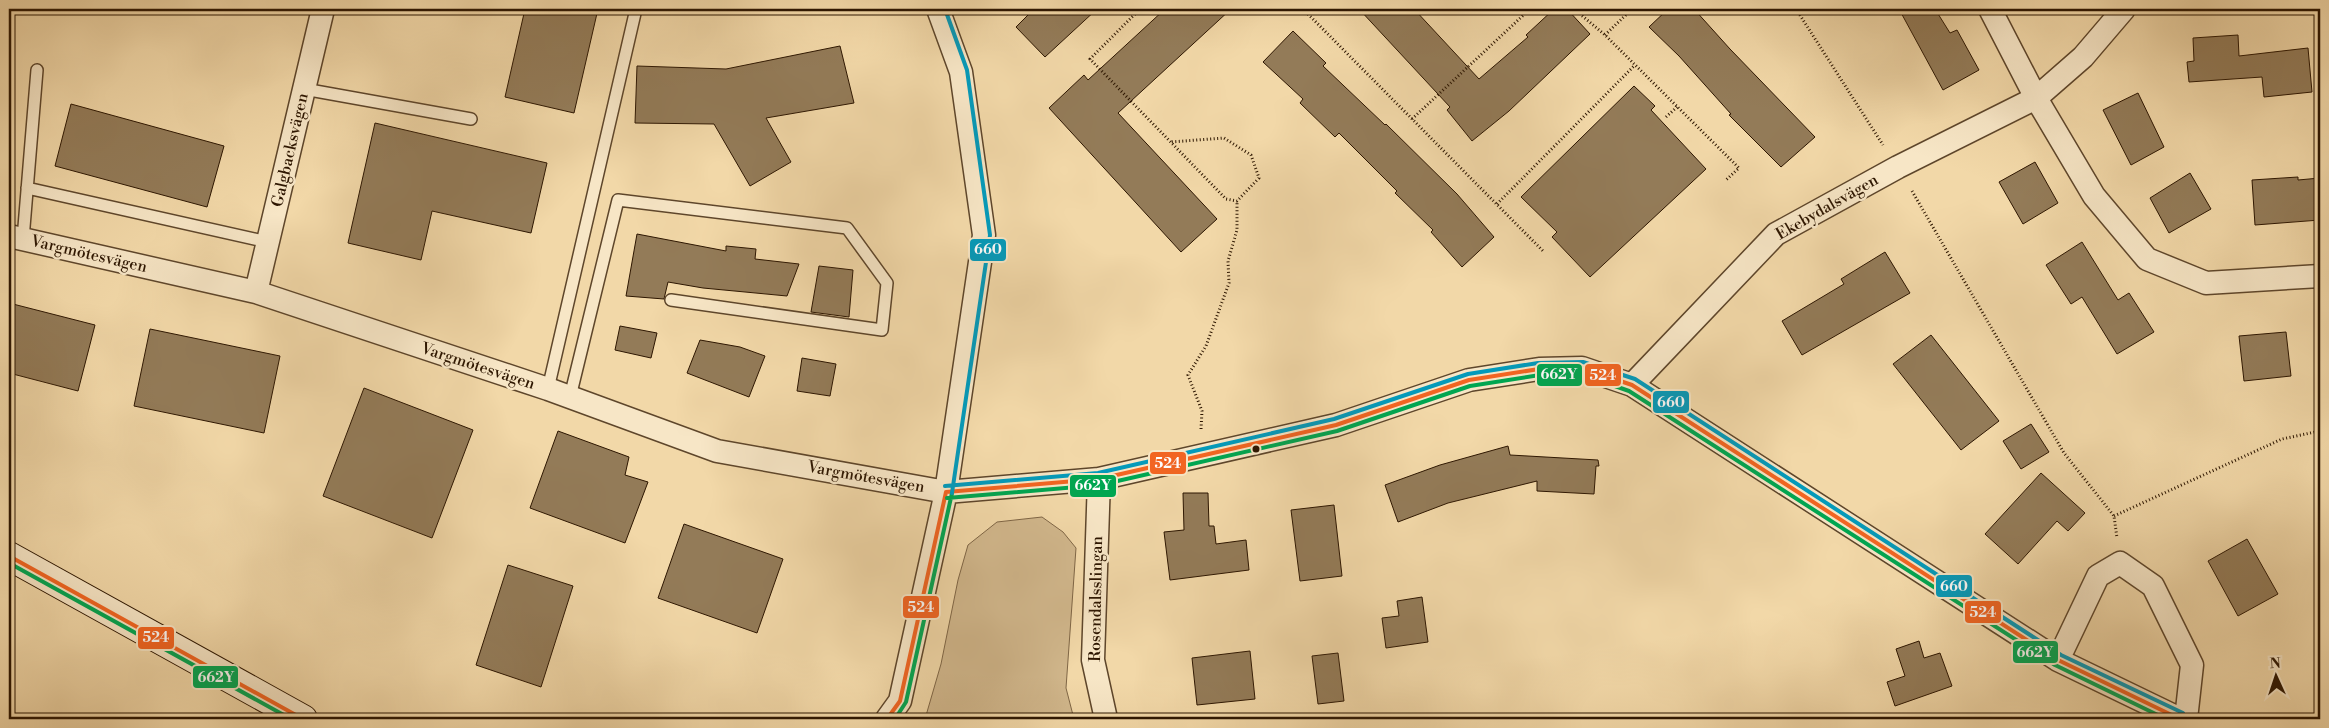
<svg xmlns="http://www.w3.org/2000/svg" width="2329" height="728" font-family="'Libre Bodoni',serif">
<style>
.green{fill:#d1b78c;stroke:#7f6646}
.building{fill:#937b58;stroke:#2d1601}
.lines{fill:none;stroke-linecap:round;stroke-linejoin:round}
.service-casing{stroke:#5e462b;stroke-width:14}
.minor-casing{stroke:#5e462b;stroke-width:25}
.secondary-casing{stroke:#2d1601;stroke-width:30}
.path{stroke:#2d1601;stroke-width:3;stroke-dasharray:1 2.5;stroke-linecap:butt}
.service{stroke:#f7e6c6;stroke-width:11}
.minor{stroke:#f7e6c6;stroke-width:22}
.secondary{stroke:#f7e6c6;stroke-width:28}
.bus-1-casing{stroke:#f7e6c6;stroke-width:8}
.bus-2-casing{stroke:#f7e6c6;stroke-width:8}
.bus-3-casing{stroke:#f7e6c6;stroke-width:8}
.bus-1{stroke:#f26522;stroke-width:4}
.bus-2{stroke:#00a651;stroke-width:4}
.bus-3{stroke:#049aba;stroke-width:4}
.bus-dot{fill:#2d1601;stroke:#f7e6c6;stroke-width:2}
.labels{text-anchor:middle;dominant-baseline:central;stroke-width:5;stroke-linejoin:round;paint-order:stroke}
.street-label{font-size:16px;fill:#2d1601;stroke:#f7e6c6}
.line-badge{stroke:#f7e6c6;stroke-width:2}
.badge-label{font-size:14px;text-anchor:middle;font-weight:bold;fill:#fff}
</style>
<rect width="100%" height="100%" fill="#f2d8a8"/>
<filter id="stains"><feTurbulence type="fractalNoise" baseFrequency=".004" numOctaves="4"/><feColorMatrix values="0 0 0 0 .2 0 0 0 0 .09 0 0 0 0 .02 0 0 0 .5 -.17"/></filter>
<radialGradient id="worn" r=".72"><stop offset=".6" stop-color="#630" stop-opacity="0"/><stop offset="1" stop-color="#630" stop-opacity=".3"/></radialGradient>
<path class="green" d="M1042,517L1063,532L1076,548L1066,688L1074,719H925L941,664L958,580L968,545L997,522Z"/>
<path class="building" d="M525,9H598L574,113L505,97Z
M1034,9H1097L1045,57L1016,27Z
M1165,9H1231L1118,113L1217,219L1181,252L1049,108L1084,75L1088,80Z
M1359,9H1414L1479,79L1528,37L1526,35L1554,9H1567L1590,34L1509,111L1472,141L1447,110L1450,107Z
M1668,9H1694L1730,49L1815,137L1781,167L1729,115L1731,114L1679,56L1649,27Z
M1899,9H1935L1950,33L1957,30L1979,70L1943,90Z
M1293,31L1326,63L1323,66L1385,125L1386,124L1457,194L1494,237L1462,267L1431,232L1433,230L1395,193L1397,191L1339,133L1335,137L1300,103L1303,99L1263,62Z
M2238,35L2239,56L2308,48L2312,92L2264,97L2262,77L2189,82L2187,62L2194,61L2193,38Z
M840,46L854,103L766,118L791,162L750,186L714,124L635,123L637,66L726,69Z
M1634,86L1655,106L1651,110L1706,169L1590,277L1552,237L1557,232L1521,197Z
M2138,93L2164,147L2131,165L2103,110Z
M71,104L224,146L207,207L55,166Z
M375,123L547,163L531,233L432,211L421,260L348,243Z
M2035,162L2058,203L2023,224L1999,182Z
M2190,173L2211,209L2169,233L2150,198Z
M2298,177V180L2320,178V220L2255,225L2252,180Z
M637,234L726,251V246L756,249L755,259L799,264L787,296L703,288L668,282L664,299L626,296Z
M2082,242L2118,300L2129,293L2154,332L2117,354L2082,297L2071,304L2046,265Z
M1885,252L1910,293L1802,355L1782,321L1844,284L1841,279Z
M819,266L853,270L849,317L811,312Z
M9,303L95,325L78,391L9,373Z
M620,326L657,333L651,358L615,350Z
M150,329L280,356L264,433L134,406Z
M2286,332L2291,376L2244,381L2239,336Z
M1931,335L1999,421L1961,450L1893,364Z
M700,340L740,347L765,356L749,397L687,373Z
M802,358L836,364L830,396L797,391Z
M364,388L473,430L432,538L323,496Z
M2031,424L2049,452L2021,469L2003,441Z
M558,431L629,457L625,475L648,482L625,543L530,508Z
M1508,446L1510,455L1598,460L1599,466H1596L1594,494L1537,491V481L1448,503L1398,522L1385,485L1440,465Z
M2041,473L2085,513L2068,531L2057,521L2018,564L1985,534Z
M1183,493H1208L1209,526H1214L1216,544L1246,540L1249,570L1170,580L1164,532L1184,530Z
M1334,505L1342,576L1300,581L1291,510Z
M684,524L783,559L757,633L658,598Z
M2247,539L2278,594L2238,616L2208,561Z
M508,565L573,586L541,687L476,665Z
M1422,597L1428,642L1386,648L1382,618L1399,616L1397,601Z
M1919,641L1924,658L1940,653L1952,686L1895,706L1887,682L1905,676L1896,649Z
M1250,651L1255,699L1197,705L1192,658Z
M1338,653L1344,701L1318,704L1312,656Z"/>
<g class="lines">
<defs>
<path id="service" d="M304,89L471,119
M27,188L268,242
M23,239L37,70
M548,389L636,9
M570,397L618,200L847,228L887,283L882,330L671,300"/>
<path id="minor" d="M1990,9L2036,98L2094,196L2147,259L2206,283L2320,276
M9,236L256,292L548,389L717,451L946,492L1099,479L1336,425L1469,380L1539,369L1582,368L1632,385L2058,660L2180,719
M256,292L323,9
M1632,385L1776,234L1898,167L2036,98L2083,57L2124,9
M1099,479L1093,660L1106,719
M2058,660L2098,576L2120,563L2153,586L2192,665L2186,719
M887,719L900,701L946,492L984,235L961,72L938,9"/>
<path id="secondary" d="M9,556L303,719"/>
</defs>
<use href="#service" class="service-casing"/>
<use href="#minor" class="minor-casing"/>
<use href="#secondary" class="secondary-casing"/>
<path class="path" d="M1140,9L1090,59L1226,199L1237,201L1259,178L1251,155L1224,138L1171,142
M1303,9L1544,252
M1574,9L1605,35L1739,168L1726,180
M1796,9L1883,145
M1605,35L1632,9
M1666,117L1677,107
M1412,119L1530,9
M1912,191L2064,453L2114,516L2117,538
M1497,204L1635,65
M1201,429L1202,411L1188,375L1206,346L1229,283L1228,261L1237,230V201
M2114,516L2282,439L2320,431"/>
<use href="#service" class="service"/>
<use href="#minor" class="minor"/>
<use href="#secondary" class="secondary"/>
<defs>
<path id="bus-1" d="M946,492L1099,479L1336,425L1469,380L1539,369L1582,368L1632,385L2058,660L2180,719
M9,556L303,719
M887,719L900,701L946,492"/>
<path id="bus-2" d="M947,498L1100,485L1337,431L1470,386L1540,375L1581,374L1629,391L2055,665L2166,719
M9,563L291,719
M895,719L906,702L952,493"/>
<path id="bus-3" d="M945,9L967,70L990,235L952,493
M945,486L1098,473L1334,419L1468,374L1538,363L1583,362L1635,379L2061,655L2183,713"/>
</defs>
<use href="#bus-1" class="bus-1-casing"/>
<use href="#bus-2" class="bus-2-casing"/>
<use href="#bus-3" class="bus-3-casing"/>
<use href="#bus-1" class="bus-1"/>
<use href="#bus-2" class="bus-2"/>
<use href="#bus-3" class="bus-3"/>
</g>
<circle class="bus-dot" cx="1256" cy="449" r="4.5"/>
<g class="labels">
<g class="street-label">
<text transform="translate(290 150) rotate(-77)">Galgbacksvägen</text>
<text transform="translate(1827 207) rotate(-30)">Ekebydalsvägen</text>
<text transform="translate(89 254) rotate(13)">Vargmötesvägen</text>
<text transform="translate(478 366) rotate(18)">Vargmötesvägen</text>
<text transform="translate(866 477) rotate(10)">Vargmötesvägen</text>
<text transform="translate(1096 599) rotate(-89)">Rosendalsslingan</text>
</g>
</g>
<g class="line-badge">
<rect x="969" y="238" width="38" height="24" rx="5" fill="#049aba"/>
<rect x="1536" y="363" width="47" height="24" rx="5" fill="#00a651"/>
<rect x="1584" y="363" width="38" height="24" rx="5" fill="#f26522"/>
<rect x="1652" y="390" width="38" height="24" rx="5" fill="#049aba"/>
<rect x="1149" y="451" width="38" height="24" rx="5" fill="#f26522"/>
<rect x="1069" y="474" width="48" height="24" rx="5" fill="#00a651"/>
<rect x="1935" y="574" width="38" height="24" rx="5" fill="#049aba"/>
<rect x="902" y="595" width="38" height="24" rx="5" fill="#f26522"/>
<rect x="1964" y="600" width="38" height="24" rx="5" fill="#f26522"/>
<rect x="137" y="626" width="38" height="24" rx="5" fill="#f26522"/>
<rect x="2012" y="640" width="47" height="24" rx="5" fill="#00a651"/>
<rect x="192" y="665" width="47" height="24" rx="5" fill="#00a651"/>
</g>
<g class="badge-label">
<text x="988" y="254">660</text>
<text x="1559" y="379">662Y</text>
<text x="1603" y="380">524</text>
<text x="1671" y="407">660</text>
<text x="1168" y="468">524</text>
<text x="1093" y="490">662Y</text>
<text x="1954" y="591">660</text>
<text x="921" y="612">524</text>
<text x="1983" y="617">524</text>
<text x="156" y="642">524</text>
<text x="2035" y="657">662Y</text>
<text x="216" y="682">662Y</text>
</g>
<rect width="2329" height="728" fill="none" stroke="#f2d8a8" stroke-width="30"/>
<rect x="10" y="10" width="2309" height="708" fill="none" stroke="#2d1601" stroke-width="2.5"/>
<rect x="15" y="15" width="2299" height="698" fill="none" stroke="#2d1601"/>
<g transform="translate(2276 676) rotate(357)" stroke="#f7e6c6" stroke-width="4" paint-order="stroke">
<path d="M0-4L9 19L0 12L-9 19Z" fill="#2d1601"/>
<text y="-8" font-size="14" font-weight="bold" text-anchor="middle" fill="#2d1601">N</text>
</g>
<rect width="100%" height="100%" filter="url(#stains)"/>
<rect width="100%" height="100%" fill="url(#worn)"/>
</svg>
